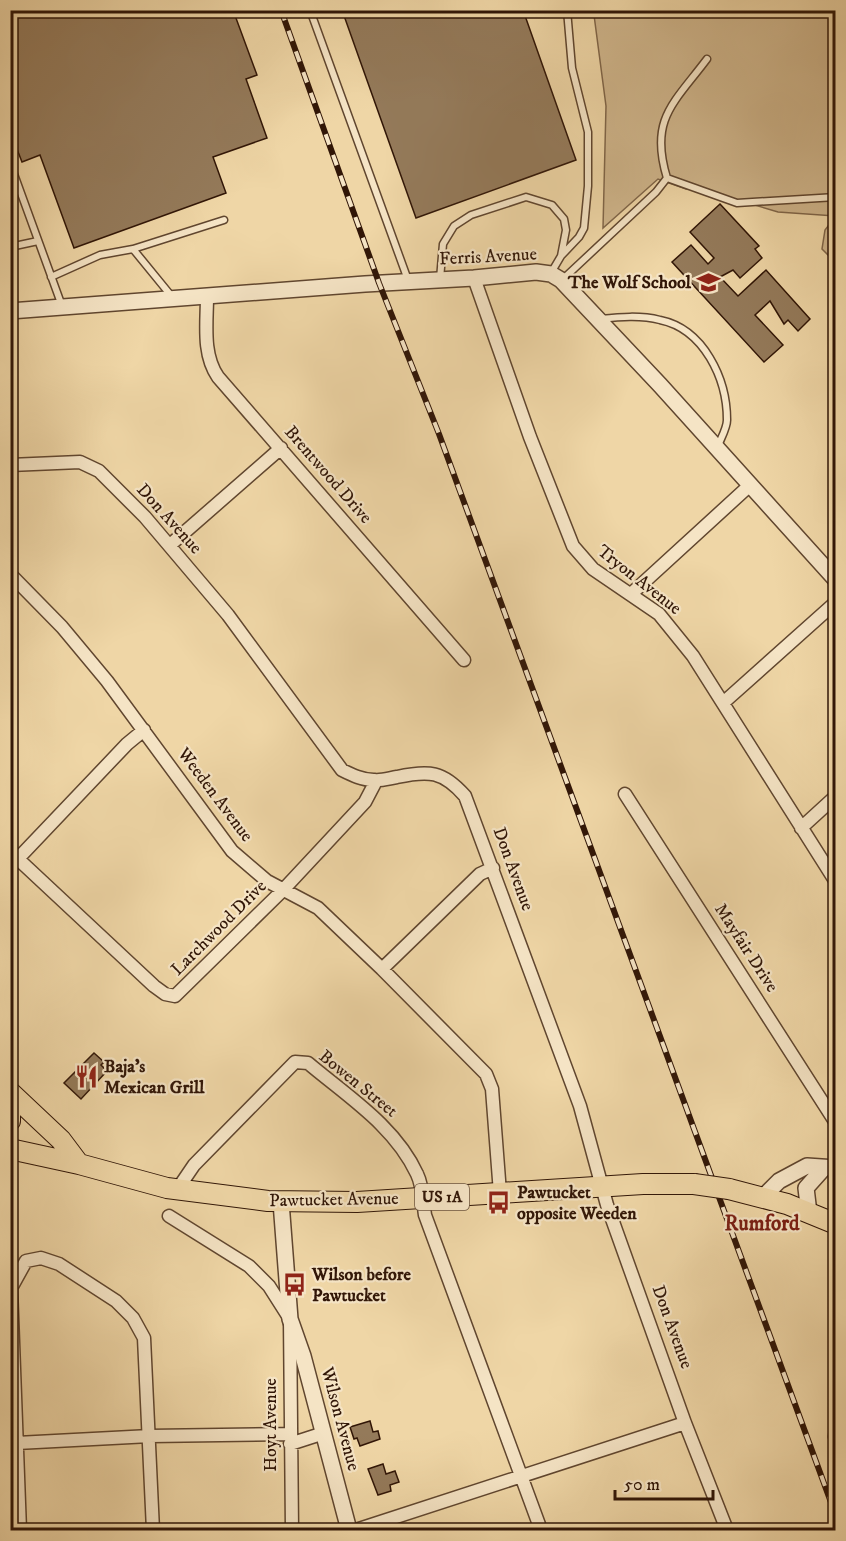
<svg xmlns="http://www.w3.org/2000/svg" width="846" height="1541" font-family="'IM FELL DW Pica',serif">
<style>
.green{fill:#cfb58b;stroke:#806649;stroke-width:1.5}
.building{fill:#947a5a;stroke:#311607;stroke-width:1.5}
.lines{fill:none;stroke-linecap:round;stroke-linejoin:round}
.service-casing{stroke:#60462f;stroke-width:9}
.minor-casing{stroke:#60462f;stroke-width:15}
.tertiary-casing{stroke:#60462f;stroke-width:18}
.primary-casing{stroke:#311607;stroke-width:22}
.service{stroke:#f5e4c5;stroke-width:6}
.minor{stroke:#f5e4c5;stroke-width:12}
.tertiary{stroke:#f5e4c5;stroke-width:15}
.primary{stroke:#efd6a6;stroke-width:20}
.rail-casing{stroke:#311607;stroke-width:6}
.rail{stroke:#f5e4c5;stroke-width:4;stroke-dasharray:11;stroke-linecap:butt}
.primary-bridge-casing{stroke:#311607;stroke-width:22;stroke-linecap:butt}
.primary-bridge{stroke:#efd6a6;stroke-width:20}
.labels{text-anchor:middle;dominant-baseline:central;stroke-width:4.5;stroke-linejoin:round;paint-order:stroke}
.shield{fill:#f5e4c5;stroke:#6c5440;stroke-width:1.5}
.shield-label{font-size:16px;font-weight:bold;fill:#311607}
.street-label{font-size:18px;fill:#311607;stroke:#f5e4c5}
.poi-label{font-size:18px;font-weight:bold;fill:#311607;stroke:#f5e4c5;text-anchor:start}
.quarter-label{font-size:21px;font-weight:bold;fill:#7a1f14;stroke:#f5e4c5}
</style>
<rect width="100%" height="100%" fill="#efd6a6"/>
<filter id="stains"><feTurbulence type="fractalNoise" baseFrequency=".00333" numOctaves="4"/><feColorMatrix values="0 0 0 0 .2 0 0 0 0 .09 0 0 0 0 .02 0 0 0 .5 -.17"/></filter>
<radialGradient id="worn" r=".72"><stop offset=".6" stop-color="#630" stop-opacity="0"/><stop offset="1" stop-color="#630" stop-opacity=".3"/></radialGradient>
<path class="green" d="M605,10L835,11V216L778,212L698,188L686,189L658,179L603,228L606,106L594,15Z
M835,217V274L831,258L822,249L825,230Z
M835,1392V1458L828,1437Z"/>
<path class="building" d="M10,10H233L257,75L246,79L267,138L213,157L226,193L74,248L40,155L22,162L10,131Z
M342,10H523L576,160L416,218Z
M720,204L759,246L755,249L762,258L740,278L733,270L720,277L738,296L766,270L810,319L798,331L788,320L784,324L770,301L755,315L783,345L764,362L672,262L691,245L708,264L714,258L690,232Z
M94,1053L104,1062L101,1065L107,1071L81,1099L64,1083Z
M370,1421L373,1432L378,1431L380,1439L360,1446L357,1438L354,1439L350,1427Z
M383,1464L386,1474L395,1471L399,1482L390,1485L391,1491L378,1495L368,1469Z"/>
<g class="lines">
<defs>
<path id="service" d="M310,10L408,280
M10,163L62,306
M667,178C649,119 674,103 707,59
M10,247L38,241
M133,249L224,220
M561,256L579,237L584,228L588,186V132L572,68L567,10
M51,277L100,255L133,249L173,298
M440,279L443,244L454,226L471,215L526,197L552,205L564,219L566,230L561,256L551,273
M562,280L656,192L667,178L737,203L836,197
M600,319C620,317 640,315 660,320C704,329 727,379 727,420C727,428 721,438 718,446"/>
<path id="minor" d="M474,278L530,437L573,546L593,569L659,614L693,656L836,882
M207,296C207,323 202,354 218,377L464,660
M10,465L80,462L99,471L145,517L228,615L342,770C352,775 362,780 374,780C381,781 390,778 397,777C429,770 443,771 465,796L580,1106L607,1205L685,1423L727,1530
M170,545L281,448
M10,574L62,627L107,681L232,851L267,881L318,908L382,969L486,1074L492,1089L500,1193
M631,594L749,486
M723,703L836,602
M625,794L836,1123
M801,828L836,796
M18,859L154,986L165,994L175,996L283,890L365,802L376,781
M10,867L127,744L144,730
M382,969L480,874L493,868
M177,1190L194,1165L295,1062L308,1063C347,1096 395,1126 417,1174C423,1186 423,1202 425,1215L541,1530
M169,1216L249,1266L269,1286L290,1319L292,1530
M17,1443L150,1436L290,1434
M290,1444L324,1433
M20,1530L11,1288L26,1261L41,1258L59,1264L116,1301L133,1318L144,1338L153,1530
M356,1530L685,1423"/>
<path id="tertiary" d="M10,311L365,284L474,278L536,272L551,274L561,280L660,385L836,580
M763,1197L779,1181L807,1166L836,1168
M281,1202L290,1319L303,1356L349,1530
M809,1213L806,1188L823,1169"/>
<path id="primary" d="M10,1092L61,1140L79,1164
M10,1106V1121
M10,1149L79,1164L167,1188L268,1201L357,1202L643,1184H694
M729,1189L787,1204L836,1224"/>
</defs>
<use href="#service" class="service-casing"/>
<use href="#minor" class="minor-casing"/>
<use href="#tertiary" class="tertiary-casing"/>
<use href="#primary" class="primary-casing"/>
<use href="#service" class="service"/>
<use href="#minor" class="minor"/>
<use href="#tertiary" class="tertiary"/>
<use href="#primary" class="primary"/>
<defs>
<path id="rail" d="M281,10L379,283L439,434L836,1516"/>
</defs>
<use href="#rail" class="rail-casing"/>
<use href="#rail" class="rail"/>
<defs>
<path id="primary-bridge" d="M694,1184L729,1189"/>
</defs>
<use href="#primary-bridge" class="primary-bridge-casing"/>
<use href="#primary-bridge" class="primary-bridge"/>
</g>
<defs>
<symbol id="school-bare" viewBox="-9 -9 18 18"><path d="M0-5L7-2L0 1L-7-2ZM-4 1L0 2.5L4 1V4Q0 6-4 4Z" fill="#8f2418" stroke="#f5e4c5" stroke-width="2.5" paint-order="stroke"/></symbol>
<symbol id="restaurant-bare" viewBox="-9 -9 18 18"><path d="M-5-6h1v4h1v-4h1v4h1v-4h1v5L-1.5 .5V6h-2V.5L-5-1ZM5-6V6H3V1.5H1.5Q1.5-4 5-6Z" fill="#8f2418" stroke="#f5e4c5" stroke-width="2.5" paint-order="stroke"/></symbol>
<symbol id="bus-bare" viewBox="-9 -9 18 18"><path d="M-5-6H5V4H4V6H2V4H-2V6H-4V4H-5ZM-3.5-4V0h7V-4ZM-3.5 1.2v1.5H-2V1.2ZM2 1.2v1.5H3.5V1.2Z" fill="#8f2418" stroke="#f5e4c5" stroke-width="2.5" paint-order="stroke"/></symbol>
</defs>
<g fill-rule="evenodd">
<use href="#school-bare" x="692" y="266" width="33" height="33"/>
<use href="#restaurant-bare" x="70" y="1060" width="33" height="33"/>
<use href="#bus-bare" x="482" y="1186" width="33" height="33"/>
<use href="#bus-bare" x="278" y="1268" width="33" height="33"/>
</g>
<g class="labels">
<rect class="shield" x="415" y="1184" width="54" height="26" rx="4.5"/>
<g class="shield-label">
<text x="442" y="1197">US 1A</text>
</g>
<g class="street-label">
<text transform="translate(488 257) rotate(-3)">Ferris Avenue</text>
<text transform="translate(328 475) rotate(49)">Brentwood Drive</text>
<text transform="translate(169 519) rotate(48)">Don Avenue</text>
<text transform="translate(639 580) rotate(38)">Tryon Avenue</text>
<text transform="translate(215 795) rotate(53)">Weeden Avenue</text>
<text transform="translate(513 869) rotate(70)">Don Avenue</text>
<text transform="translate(219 928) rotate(-45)">Larchwood Drive</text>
<text transform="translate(746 948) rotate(57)">Mayfair Drive</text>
<text transform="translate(358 1084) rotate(39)">Bowen Street</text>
<text transform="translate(334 1200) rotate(-1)">Pawtucket Avenue</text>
<text transform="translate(672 1327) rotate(70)">Don Avenue</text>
<text transform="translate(340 1419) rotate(75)">Wilson Avenue</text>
<text transform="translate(271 1425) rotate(-90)">Hoyt Avenue</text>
</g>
<g class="poi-label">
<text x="691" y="283" text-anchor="end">The Wolf School</text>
<text x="104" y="1067">Baja's<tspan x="104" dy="21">Mexican Grill</tspan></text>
<text x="517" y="1193">Pawtucket<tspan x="517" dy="21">opposite Weeden</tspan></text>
<text x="312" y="1275">Wilson before<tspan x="312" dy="21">Pawtucket</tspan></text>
</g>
<g class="quarter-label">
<text x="762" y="1224">Rumford</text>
</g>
</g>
<rect width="846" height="1541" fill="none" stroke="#efd6a6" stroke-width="36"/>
<rect x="12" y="12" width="822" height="1517" fill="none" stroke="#311607" stroke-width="3"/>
<rect x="18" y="18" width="810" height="1505" fill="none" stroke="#311607" stroke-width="1.5"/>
<path d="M615 1490v9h98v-9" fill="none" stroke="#311607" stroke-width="3"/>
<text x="624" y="1490" font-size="18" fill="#311607" stroke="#f5e4c5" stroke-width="4.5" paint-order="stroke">50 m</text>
<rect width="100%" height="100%" filter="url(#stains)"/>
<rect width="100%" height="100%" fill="url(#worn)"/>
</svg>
